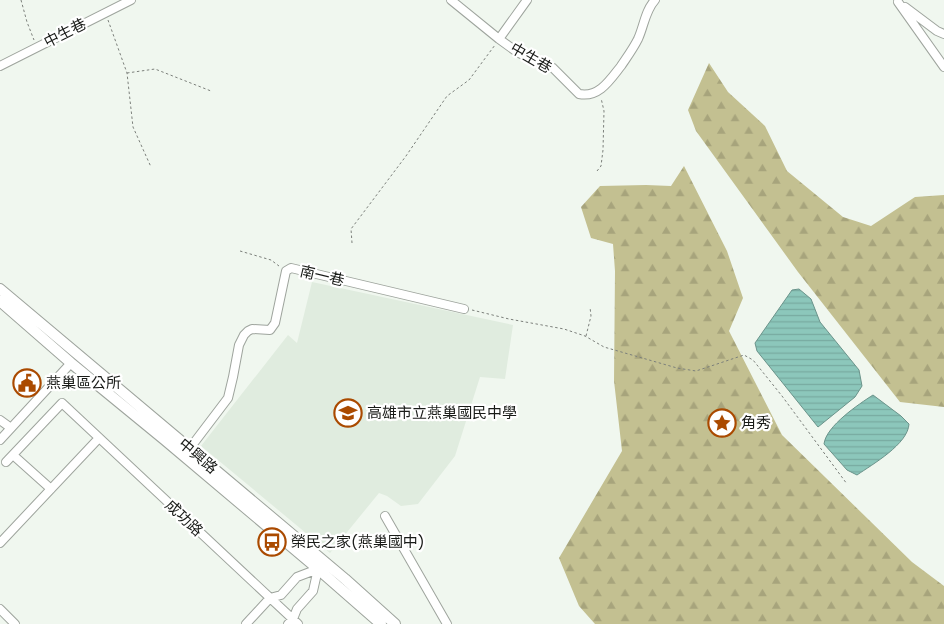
<svg xmlns="http://www.w3.org/2000/svg" width="944" height="624" font-family="Poppins,'Noto Sans TC',sans-serif">
	<style>
		.built { fill: #e0ecdf }
		.forest { fill: url(#forest-firs) }
		.water { fill: url(#water-rules); stroke: #6a938a }
		.lines { fill: none; stroke-linecap: round; stroke-linejoin: round }
		.minor-casing { stroke: #9ea49d; stroke-width: 10 }
		.major-casing { stroke: #9ea49d; stroke-width: 12 }
		.path { stroke: #7c807b; stroke-width: 1; stroke-dasharray: 2.5 2.5; stroke-linecap: butt }
		.minor { stroke: #fff; stroke-width: 8 }
		.major { stroke: #fff; stroke-width: 10 }
		.labels { text-anchor: middle; stroke-width: 4.5; stroke-linejoin: round; paint-order: stroke }
		.street-label { font-size: 15px; fill: #191b18; stroke: #fff }
		.poi-label { font-size: 15px; fill: #191b18; stroke: #fff; text-anchor: start }
	</style>
	<defs>
		<pattern id="forest-firs" width="22" height="20" patternUnits="userSpaceOnUse" patternTransform="scale(1.25)"><rect width="22" height="20" fill="#c3c091"/><path d="M5 1l3.5 6h-7zM16 11l3.5 6h-7z" fill="#a7a47c"/></pattern>
		<pattern id="water-rules" width="6" height="5" patternUnits="userSpaceOnUse" patternTransform="scale(1.25)"><rect width="6" height="5" fill="#8cc7bb"/><path d="M0 2.5h6" fill="none" stroke="#78aaa0"/></pattern>
	</defs>
	<rect width="100%" height="100%" fill="#f0f7ef"/>
	<path class="built" d="M312,282L513,325L505,379L480,377L455,456L418,504L401,506L387,496L379,493L330,553L201,446L288,335L297,343Z"/>
	<path class="forest" d="M709,63L728,92L765,126L787,171L843,217L871,226L915,197L944,195V407L900,402L798,272L696,131L688,110Z
		M684,166L727,251L743,298L729,331L782,435L912,562L944,586V624H595L579,606L559,558L622,451L614,381L615,271L613,244L591,238L581,207L600,186L646,185L671,186Z"/>
	<path class="water" d="M799,289L811,299L820,322L859,370L862,386L855,397L818,427L757,351L755,343L792,290Z
		M873,395L901,416L909,424C908,444 873,464 857,475L847,470L824,444C826,426 859,404 873,395Z"/>
	<g class="lines">
		<g class="minor-casing">
			<path id="minor" d="M451,0L499,39L517,52L531,59L553,68L579,94C599,98 610,80 621,66C627,57 633,49 638,39C644,26 645,11 655,0
				M898,2L944,67
				M905,7L937,31L944,34
				M499,39L527,0
				M0,66L131,0
				M0,420L11,428
				M0,440L71,363
				M187,452L228,398L233,377L239,345L244,335L248,331L252,329L270,330L275,323L286,271L291,268L464,309
				M13,455L51,489
				M6,462L62,403L298,624
				M385,516L447,624
				M0,543L99,438
				M0,609L15,624
				M246,624L270,598L281,595L297,577L318,569L320,567
				M288,624L293,619L297,609L313,591L318,569"/>
		</g>
		<g class="major-casing">
			<path id="major" d="M0,289L345,579L395,624
				M0,301L71,363L165,440L318,569L381,624"/>
		</g>
		<path class="path" d="M21,0L27,22L34,40
			M108,20L127,73L133,127L151,167
			M127,73L155,69L211,91
			M597,171L601,166L603,150L604,111L601,98
			M352,243L351,229L406,156L447,96L469,80L495,45
			M240,251L271,260L279,266
			M472,310L509,319L564,329L585,336L604,347L677,368L696,371L744,355L753,360L782,396L847,484
			M586,336L591,316L590,307"/>
		<use href="#minor" class="minor"/>
		<use href="#major" class="major"/>
	</g>
	<defs>
		<g id="civic-ring" transform="scale(1.4375)"><circle r="9.5" fill="#fff" stroke="#aa4a00" stroke-width="1.5"/><path d="M-.6-6.5H3V-4.5H.6V-3L4-1V1h2V6H-6V1h2V-1L-.6-3ZM-1.2 2.5V6h2.4V2.5Z" fill="#aa4a00"/></g>
		<g id="school-ring" transform="scale(1.4375)"><circle r="9.5" fill="#fff" stroke="#aa4a00" stroke-width="1.5"/><path d="M0-5L7-2L0 1L-7-2ZM-4 1L0 2.5L4 1V4Q0 6-4 4Z" fill="#aa4a00"/></g>
		<g id="sight-ring" transform="scale(1.4375)"><circle r="9.5" fill="#fff" stroke="#aa4a00" stroke-width="1.5"/><path d="M0-6L1.8-2.2L6-1.7L2.9 1.2L3.7 5.4L0 3.3L-3.7 5.4L-2.9 1.2L-6-1.7L-1.8-2.2Z" fill="#aa4a00"/></g>
		<g id="bus-ring" transform="scale(1.4375)"><circle r="9.5" fill="#fff" stroke="#aa4a00" stroke-width="1.5"/><path d="M-5-6H5V4H4V6H2V4H-2V6H-4V4H-5ZM-3.5-4V0h7V-4ZM-3.5 1.2v1.5H-2V1.2ZM2 1.2v1.5H3.5V1.2Z" fill="#aa4a00"/></g>
	</defs>
	<g fill-rule="evenodd">
		<use href="#civic-ring" x="27" y="383"/>
		<use href="#school-ring" x="348" y="413"/>
		<use href="#sight-ring" x="722" y="423"/>
		<use href="#bus-ring" x="272" y="542"/>
	</g>
	<g class="labels">
		<g class="street-label">
			<text transform="translate(65 33) rotate(-27)" y="5">中生巷</text>
			<text transform="translate(531 58) rotate(30)" y="5">中生巷</text>
			<text transform="translate(322 276) rotate(13)" y="5">南一巷</text>
			<text transform="translate(198 456) rotate(40)" y="5">中興路</text>
			<text transform="translate(184 518) rotate(43)" y="5">成功路</text>
		</g>
		<g class="poi-label">
			<text x="46" y="388">燕巢區公所</text>
			<text x="367" y="418">高雄市立燕巢國民中學</text>
			<text x="741" y="428">角秀</text>
			<text x="291" y="547">榮民之家(燕巢國中)</text>
		</g>
	</g>
</svg>
